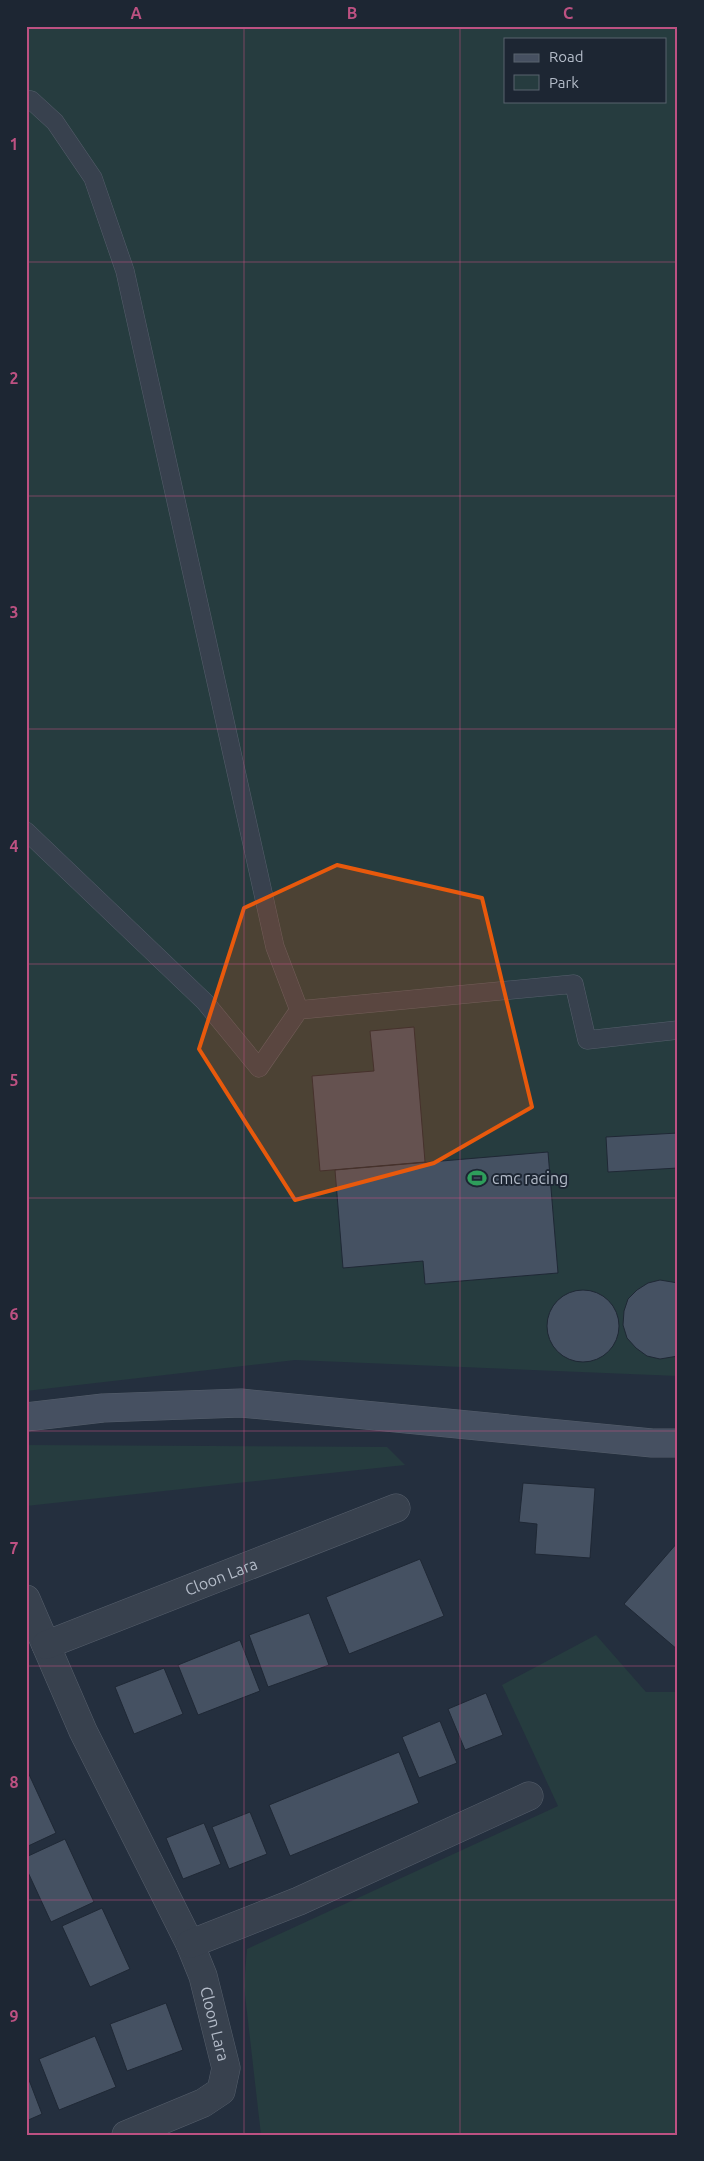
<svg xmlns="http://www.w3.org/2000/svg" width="704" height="2161" font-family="Ubuntu,sans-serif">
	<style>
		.green { fill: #263c3f; fill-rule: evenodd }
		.building { fill: #455162; stroke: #1f2835 }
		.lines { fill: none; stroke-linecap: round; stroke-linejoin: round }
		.service-casing { stroke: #565f6c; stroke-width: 19 }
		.minor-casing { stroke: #565f6c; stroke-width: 29 }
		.secondary-casing { stroke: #565f6c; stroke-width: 29 }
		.service { stroke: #38414e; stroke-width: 18 }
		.minor { stroke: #38414e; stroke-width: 28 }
		.secondary { stroke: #465061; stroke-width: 28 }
		.marked { fill: #e8590c; fill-opacity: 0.2; stroke: #e8590c; stroke-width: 4; stroke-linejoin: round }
		.grid { fill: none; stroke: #bd5182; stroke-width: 1; stroke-opacity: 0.55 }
		.labels { text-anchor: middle; stroke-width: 4; stroke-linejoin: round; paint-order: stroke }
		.poi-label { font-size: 16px; fill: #b4bcc9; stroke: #1d2633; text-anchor: start }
		.street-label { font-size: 16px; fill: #b4bcc9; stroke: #1d2633 }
		.neatline { fill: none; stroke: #bd5182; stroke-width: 2 }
		.grid-label { font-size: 16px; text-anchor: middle; font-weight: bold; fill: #bd5182 }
	</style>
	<rect width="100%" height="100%" fill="#242f3e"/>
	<path class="green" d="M26,26H678V1376L295,1360L26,1391ZM505,39H665V101H505Z
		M26,1445L387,1447L405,1465L26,1506Z
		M596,1635L646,1692H678V2135H261L244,1986L247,1949L558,1806L502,1685Z"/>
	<path class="building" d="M414,1027L425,1162L320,1171L312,1076L374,1071L370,1031Z
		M678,1133V1168L608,1172L606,1137Z
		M548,1152L558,1273L425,1284L423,1261L343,1268L335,1170Z
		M660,1280L678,1283V1356L660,1359L647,1356L636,1348L627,1338L623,1325L624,1311L628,1299L637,1290L648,1283Z
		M547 1326a36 36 0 1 1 72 0a36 36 0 1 1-72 0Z
		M523,1483L595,1488L590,1558L535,1554L537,1524L519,1522Z
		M678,1542V1650L624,1604Z
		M420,1559L444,1616L349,1654L326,1597Z
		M309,1613L329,1665L268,1687L249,1635Z
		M240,1640L260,1691L198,1715L178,1665Z
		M164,1668L183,1714L134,1734L115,1687Z
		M486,1693L503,1735L465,1750L448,1709Z
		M440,1721L457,1763L419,1778L402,1737Z
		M399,1752L419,1803L290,1856L269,1805Z
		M27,1770L56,1833L26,1847V1771Z
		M250,1812L267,1854L229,1869L212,1827Z
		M204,1823L221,1864L183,1879L166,1838Z
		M65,1839L94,1902L51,1922L26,1868V1857Z
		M102,1908L130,1969L90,1987L62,1926Z
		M166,2003L183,2050L127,2071L110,2024Z
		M95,2036L116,2087L59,2110L39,2059Z
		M26,2072L42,2114L26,2121Z"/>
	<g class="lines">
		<g class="service-casing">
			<path id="service" d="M26,99L31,100L55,122L93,178L125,271L275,947L299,1010L574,984L587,1040L678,1030
				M26,831L205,1002L259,1068L299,1010"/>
		</g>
		<g class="minor-casing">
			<g id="minor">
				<path id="s1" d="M26,1599L83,1731L190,1944L203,1976L226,2068L221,2091L203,2103L126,2135"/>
				<path id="s2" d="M46,1645L396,1508"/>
				<path d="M190,1944L299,1901L529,1796"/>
			</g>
		</g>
		<g class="secondary-casing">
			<path id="secondary" d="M26,1417L103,1408L241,1403L652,1443H678"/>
		</g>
		<use href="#service" class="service"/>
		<use href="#minor" class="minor"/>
		<use href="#secondary" class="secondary"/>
	</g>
	<path class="marked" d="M337,865L482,898L532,1107L434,1163L295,1200L199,1049L244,908Z"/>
	<path class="grid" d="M244,26V2135M460,26V2135M26,262H678M26,496H678M26,729H678M26,964H678M26,1198H678M26,1431H678M26,1666H678M26,1900H678"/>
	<defs>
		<g id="stadium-bare" transform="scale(1.5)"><path d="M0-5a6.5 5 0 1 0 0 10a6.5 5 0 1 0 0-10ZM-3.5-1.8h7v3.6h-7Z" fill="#2e9e5b" stroke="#1d2633" stroke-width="2.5" paint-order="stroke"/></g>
	</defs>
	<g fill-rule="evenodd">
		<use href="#stadium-bare" x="477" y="1178"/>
	</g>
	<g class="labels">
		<g class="poi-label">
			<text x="492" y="1184">cmc racing</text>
		</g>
		<g class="street-label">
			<text dy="6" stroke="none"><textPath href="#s2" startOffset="188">Cloon Lara</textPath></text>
			<text dy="6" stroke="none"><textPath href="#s1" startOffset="466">Cloon Lara</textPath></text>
		</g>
	</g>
	<rect width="704" height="2161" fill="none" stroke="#1d2633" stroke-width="55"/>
	<rect x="504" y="38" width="162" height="65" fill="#1d2633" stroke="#59626f"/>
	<rect x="514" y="54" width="25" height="8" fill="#465061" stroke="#59626f"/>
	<text x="549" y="62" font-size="15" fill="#b4bcc9">Road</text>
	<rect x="514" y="75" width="25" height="15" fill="#263c3f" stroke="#59626f"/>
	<text x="549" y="88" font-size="15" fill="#b4bcc9">Park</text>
	<rect x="28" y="28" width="648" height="2106" class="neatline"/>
	<g class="grid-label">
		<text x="136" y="19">A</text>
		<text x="352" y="19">B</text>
		<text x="568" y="19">C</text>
		<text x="14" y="150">1</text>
		<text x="14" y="384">2</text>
		<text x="14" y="618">3</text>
		<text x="14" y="852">4</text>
		<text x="14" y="1086">5</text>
		<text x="14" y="1320">6</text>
		<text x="14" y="1554">7</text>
		<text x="14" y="1788">8</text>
		<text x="14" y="2022">9</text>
	</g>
</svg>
